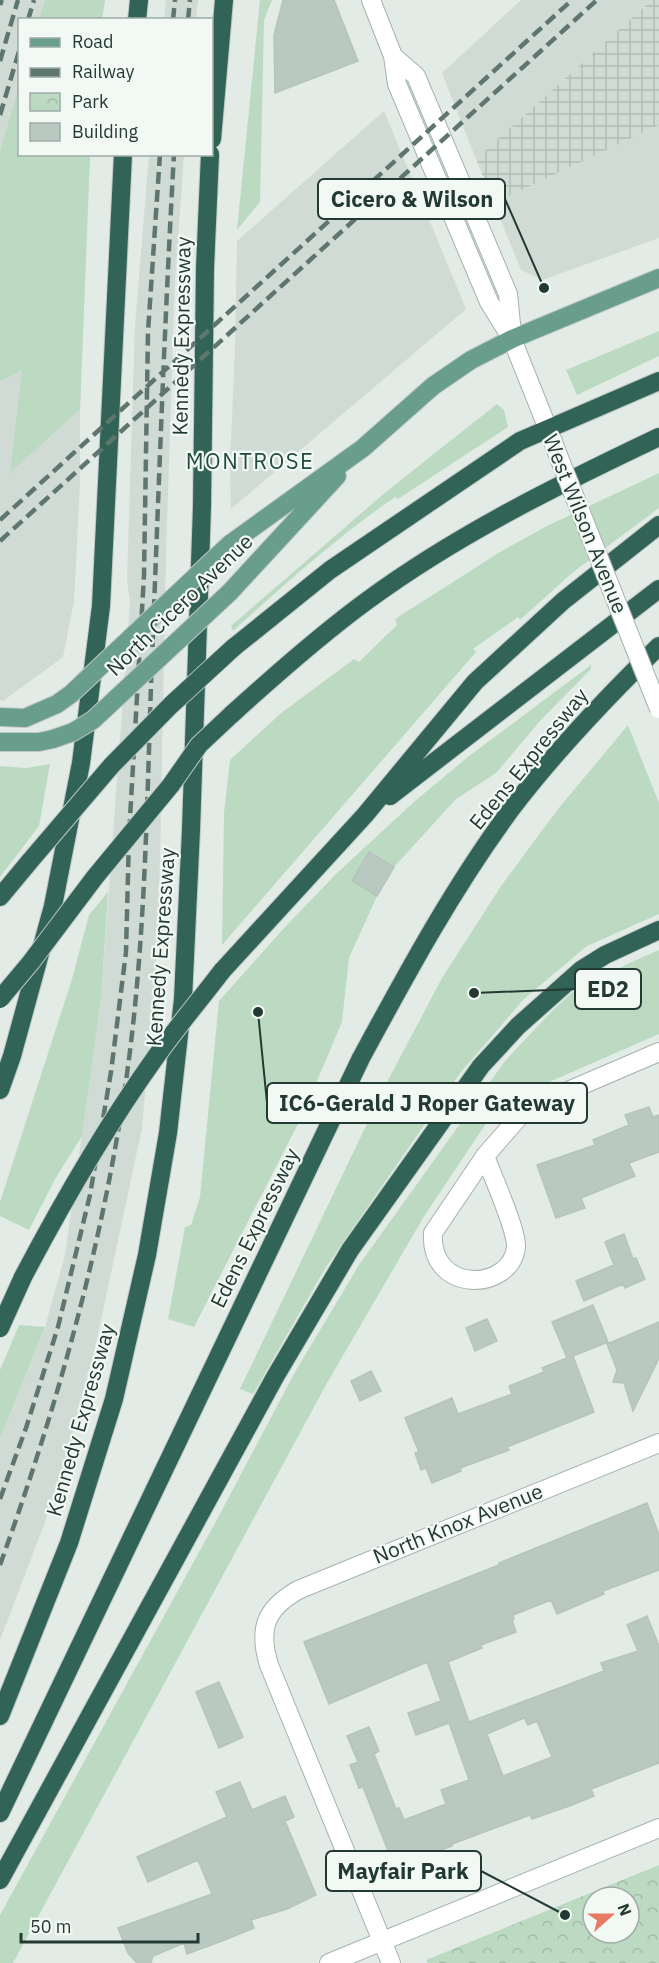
<svg xmlns="http://www.w3.org/2000/svg" width="659" height="1963" font-family="'IBM Plex Sans',sans-serif">
	<style>
		.built { fill: #d0dbd5 }
		.industrial { fill: url(#industrial-grid) }
		.green { fill: #bcdac2 }
		.park { fill: url(#park-crowns); fill-rule: evenodd }
		.building { fill: #bac8c2; stroke: #b5c4bc; stroke-width: 1.5; fill-rule: evenodd }
		.lines { fill: none; stroke-linecap: round; stroke-linejoin: round }
		.minor-casing { stroke: #a5b2ac; stroke-width: 20 }
		.major-casing { stroke: #c1c8c6; stroke-width: 20 }
		.highway-casing { stroke: #c1c8c6; stroke-width: 20 }
		.minor { stroke: #fff; stroke-width: 18 }
		.major { stroke: #699d8c; stroke-width: 18 }
		.highway { stroke: #316456; stroke-width: 18 }
		.rail { stroke: #5e766e; stroke-width: 4.5; stroke-dasharray: 12 6; stroke-linecap: butt }
		.minor-bridge-casing { stroke: #a5b2ac; stroke-width: 20; stroke-linecap: butt }
		.major-bridge-casing { stroke: #c1c8c6; stroke-width: 20; stroke-linecap: butt }
		.highway-bridge-casing { stroke: #c1c8c6; stroke-width: 20; stroke-linecap: butt }
		.minor-bridge { stroke: #fff; stroke-width: 18 }
		.major-bridge { stroke: #699d8c; stroke-width: 18 }
		.highway-bridge { stroke: #316456; stroke-width: 18 }
		.labels { text-anchor: middle; stroke-width: 4.5; stroke-linejoin: round; paint-order: stroke }
		.street-label { font-size: 21px; fill: #233a32; stroke: #f2f8f4 }
		.neighbourhood-label { font-size: 22px; letter-spacing: 1.5px; fill: #214b3d; stroke: #f2f8f4 }
		.leader { fill: none; stroke: #233a32; stroke-width: 2 }
		.callout-dot { fill: #233a32; stroke: #f2f8f4; stroke-width: 2 }
		.callout { fill: #f2f8f4; stroke: #233a32; stroke-width: 2 }
		.callout-label { font-size: 22px; text-anchor: middle; font-weight: bold; fill: #233a32 }
	</style>
	<defs>
		<pattern id="industrial-grid" width="8" height="8" patternUnits="userSpaceOnUse" patternTransform="scale(1.5)"><rect width="8" height="8" fill="#d0dbd5"/><path d="M0 4h8M4 0v8" fill="none" stroke="#b2bdb7"/></pattern>
		<pattern id="park-crowns" width="20" height="18" patternUnits="userSpaceOnUse" patternTransform="scale(1.5)"><rect width="20" height="18" fill="#bcdac2"/><path d="M2 6a3 3 0 1 1 6 0M12 15a3 3 0 1 1 6 0" fill="none" stroke="#a1bca7"/></pattern>
	</defs>
	<rect width="100%" height="100%" fill="#e2ebe6"/>
	<path class="built" d="M0,0H105L102,19L20,20V154L90,155L80,409V483L74,601L63,657L3,701L0,700Z
		M166,0H198L196,19H164Z
		M521,0H652L476,159L442,73Z
		M384,111L466,309L231,509L230,464L235,347L237,241Z
		M659,125V238L542,280L521,270L494,203Z
		M149,155H184L175,281L166,554L159,908L154,995L142,1128L95,1348L69,1447L45,1522L0,1640V1439L45,1327L65,1255L101,999L130,602L127,580L135,326Z"/>
	<path class="industrial" d="M652,0H659V125L494,203L476,159Z"/>
	<path class="green" d="M45,0H105L102,19H39Z
		M260,0H272L264,20L260,202L237,230Z
		M19,86L20,154L90,155L80,409L10,473L22,370L0,381V152Z
		M659,331V356L577,395L566,370Z
		M497,404L504,410L508,427L398,499L395,497C337,537 285,584 233,631L231,626L387,491Z
		M659,473V508L572,573L520,620L518,617L473,649L476,652L222,945L224,813L230,760L280,714L354,659L359,662L397,625L395,619L500,552L547,526Z
		M591,665V669L540,721L496,773L456,799L394,867L377,896L349,958L342,1022L302,1116L194,1327L168,1319L185,1227L191,1225L200,1197L219,1001L286,926L337,873L415,801L469,756Z
		M628,725L659,803V914L587,946L524,999L461,1072L326,1267L253,1394L240,1389L385,1086L442,978L501,886L558,809Z
		M50,764L39,826L0,877V766L26,768Z
		M108,892L101,999L82,1136L55,1179L29,1230L0,1216V1202L72,979L89,915Z
		M659,950V1034L499,1104L423,1218L327,1383L13,1963H0V1915L221,1512L295,1372L359,1265L505,1061L551,1012L575,990L580,991L627,964Z
		M19,1325L45,1327L0,1439V1370Z"/>
	<path class="park" d="M659,1865V1963H428L426,1960ZM593,1897H629V1933H593Z"/>
	<path class="building" d="M283,0H334L358,61L275,93L274,35Z
		M369,852L394,867L377,896L352,881Z
		M649,1107L653,1117L659,1115V1152L629,1163L635,1176L581,1198L585,1208L556,1218L537,1165L595,1145L593,1140L629,1125L625,1115Z
		M624,1234L633,1259L636,1258L645,1279L625,1288L623,1284L584,1301L576,1281L614,1265L605,1242Z
		M593,1305L608,1342L573,1356L594,1412L507,1447L509,1450L460,1468L461,1471L432,1483L426,1468L421,1470L415,1453L419,1452L405,1418L452,1398L458,1414L512,1394L509,1386L544,1372L542,1368L567,1358L552,1322Z
		M487,1319L497,1341L475,1351L466,1328Z
		M659,1322V1358L633,1411L624,1383L613,1382L617,1370L607,1344Z
		M371,1371L381,1391L360,1401L351,1381Z
		M647,1503L659,1535V1570L603,1591L604,1594L557,1614L551,1600L513,1615L514,1619L512,1620L516,1632L481,1645L482,1648L448,1662L469,1722L604,1671L601,1663L638,1651L627,1625L647,1616L659,1646V1763L591,1789L594,1796L572,1805L532,1819L530,1815L452,1844V1846L419,1858L420,1861L396,1871L363,1787L359,1788L350,1765L358,1762L347,1736L369,1727L379,1751L374,1754L396,1809L399,1808L404,1820L446,1804L441,1790L469,1780L449,1723L416,1735L408,1713L441,1701L427,1662L329,1704L304,1642L499,1565V1563ZM524,1718L528,1725L537,1721L552,1757L503,1776L487,1734Z
		M219,1682L243,1737L219,1748L196,1692Z
		M240,1782L252,1810L285,1796L294,1817L285,1821L316,1895L287,1909L251,1920L254,1928L222,1941L187,1954L184,1943L153,1956L151,1963H137L128,1953L118,1928L212,1894L198,1860L148,1882L137,1857L227,1817L216,1792Z"/>
	<g class="lines">
		<g class="minor-casing">
			<path id="minor" d="M371,0L393,56L397,84L489,302L512,339L554,444
				M393,56L416,76L508,294L512,334
				M485,1156C492,1175 517,1230 516,1247C511,1292 429,1294 433,1233L485,1156L526,1109L659,1052
				M329,1963L659,1828
				M391,1963L269,1665C258,1629 265,1609 298,1590L659,1443"/>
		</g>
		<g class="major-casing">
			<path id="major" d="M230,544L363,448L433,386L471,360L512,339L659,278
				M230,592L337,476
				M0,717L25,718L57,704
				M0,742H39L53,739"/>
		</g>
		<g class="highway-casing">
			<path id="highway" d="M137,20L139,0
				M212,139L224,0
				M233,648L330,570L520,441L659,381
				M231,715C275,675 320,635 368,600C458,534 558,485 659,437
				M390,796L659,589
				M0,897L30,861
				M222,971L365,815L475,682L563,601L659,525
				M0,1090L12,1056L53,906L81,763L101,606L123,154
				M0,1328L23,1277
				M0,1716L69,1543L114,1399L147,1255L168,1133L183,999L191,830L202,506L205,268L210,154
				M0,1813L361,1058C407,973 454,886 512,808C556,750 607,697 659,646
				M0,1880L275,1377L350,1250L481,1066L518,1026L581,970L605,955L659,930"/>
		</g>
		<use href="#minor" class="minor"/>
		<use href="#major" class="major"/>
		<use href="#highway" class="highway"/>
		<path class="rail" d="M0,5L2,0
			M28,20L34,0
			M173,20L175,0
			M188,20L190,0
			M0,61L18,0
			M0,115L20,48
			M0,520L572,0
			M0,541L597,0
			M0,1499L26,1428L58,1327L90,1195L111,1072L126,952L129,836L144,575L148,332L160,154
			M0,1565C60,1399 108,1226 130,1051C145,930 147,807 151,685C158,508 164,331 174,154"/>
		<g class="minor-bridge-casing">
			<path id="minor-bridge" d="M554,445L659,709"/>
		</g>
		<g class="major-bridge-casing">
			<path id="major-bridge" d="M57,704L71,694L230,544
				M53,739L73,732L93,720L230,592"/>
		</g>
		<g class="highway-bridge-casing">
			<path id="highway-bridge" d="M30,861L112,765L171,705L233,648
				M0,999L31,962L95,877L171,785L199,745L231,715
				M23,1277C63,1201 105,1128 155,1058C176,1028 200,1000 222,971"/>
		</g>
		<use href="#minor-bridge" class="minor-bridge"/>
		<use href="#major-bridge" class="major-bridge"/>
		<use href="#highway-bridge" class="highway-bridge"/>
	</g>
	<g class="labels">
		<g class="street-label">
			<text transform="translate(182 336) rotate(-89)" y="7">Kennedy Expressway</text>
			<text transform="translate(585 524) rotate(68)" y="7">West Wilson Avenue</text>
			<text transform="translate(180 605) rotate(-44)" y="7">North Cicero Avenue</text>
			<text transform="translate(529 759) rotate(-51)" y="7">Edens Expressway</text>
			<text transform="translate(161 947) rotate(-86)" y="7">Kennedy Expressway</text>
			<text transform="translate(255 1228) rotate(-64)" y="7">Edens Expressway</text>
			<text transform="translate(81 1420) rotate(-74)" y="7">Kennedy Expressway</text>
			<text transform="translate(458 1524) rotate(-22)" y="7">North Knox Avenue</text>
		</g>
		<g class="neighbourhood-label">
			<text x="250" y="469">MONTROSE</text>
		</g>
	</g>
	<path class="leader" d="M544 288L505 199M474 993L575 989M258 1012L267 1103M565 1915L481 1871"/>
	<g class="callout-dot">
		<circle cx="544" cy="288" r="6"/>
		<circle cx="474" cy="993" r="6"/>
		<circle cx="258" cy="1012" r="6"/>
		<circle cx="565" cy="1915" r="6"/>
	</g>
	<g class="callout">
		<rect x="318" y="179" width="187" height="40" rx="6"/>
		<rect x="575" y="969" width="66" height="40" rx="6"/>
		<rect x="267" y="1083" width="320" height="40" rx="6"/>
		<rect x="326" y="1851" width="155" height="40" rx="6"/>
	</g>
	<g class="callout-label">
		<text x="412" y="207">Cicero &amp; Wilson</text>
		<text x="608" y="997">ED2</text>
		<text x="427" y="1111">IC6-Gerald J Roper Gateway</text>
		<text x="403" y="1879">Mayfair Park</text>
	</g>
	<rect x="18" y="18" width="195" height="138" fill="#f2f8f4" stroke="#9faca6" stroke-width="1.5"/>
	<rect x="30" y="38" width="30" height="9" fill="#699d8c" stroke="#9faca6" stroke-width="1.5"/>
	<text x="72" y="48" font-size="18" fill="#233a32">Road</text>
	<rect x="30" y="68" width="30" height="9" fill="#5e766e" stroke="#9faca6" stroke-width="1.5"/>
	<text x="72" y="78" font-size="18" fill="#233a32">Railway</text>
	<rect x="30" y="93" width="30" height="18" fill="url(#park-crowns)" stroke="#9faca6" stroke-width="1.5"/>
	<text x="72" y="108" font-size="18" fill="#233a32">Park</text>
	<rect x="30" y="123" width="30" height="18" fill="#bac8c2" stroke="#9faca6" stroke-width="1.5"/>
	<text x="72" y="138" font-size="18" fill="#233a32">Building</text>
	<g transform="translate(611 1915) rotate(69)"><circle r="28" fill="#f2f8f4" stroke="#9faca6" stroke-width="1.5"/>
	<path d="M0-4.5L10 22L0 15L-10 22Z" fill="#e77a63"/>
	<text y="-9" font-size="16" font-weight="bold" text-anchor="middle" fill="#233a32">N</text>
	</g>
	<path d="M21 1933v9h177v-9" fill="none" stroke="#233a32" stroke-width="3"/>
	<text x="30" y="1933" font-size="18" fill="#233a32" stroke="#f2f8f4" stroke-width="4.5" paint-order="stroke">50 m</text>
</svg>
